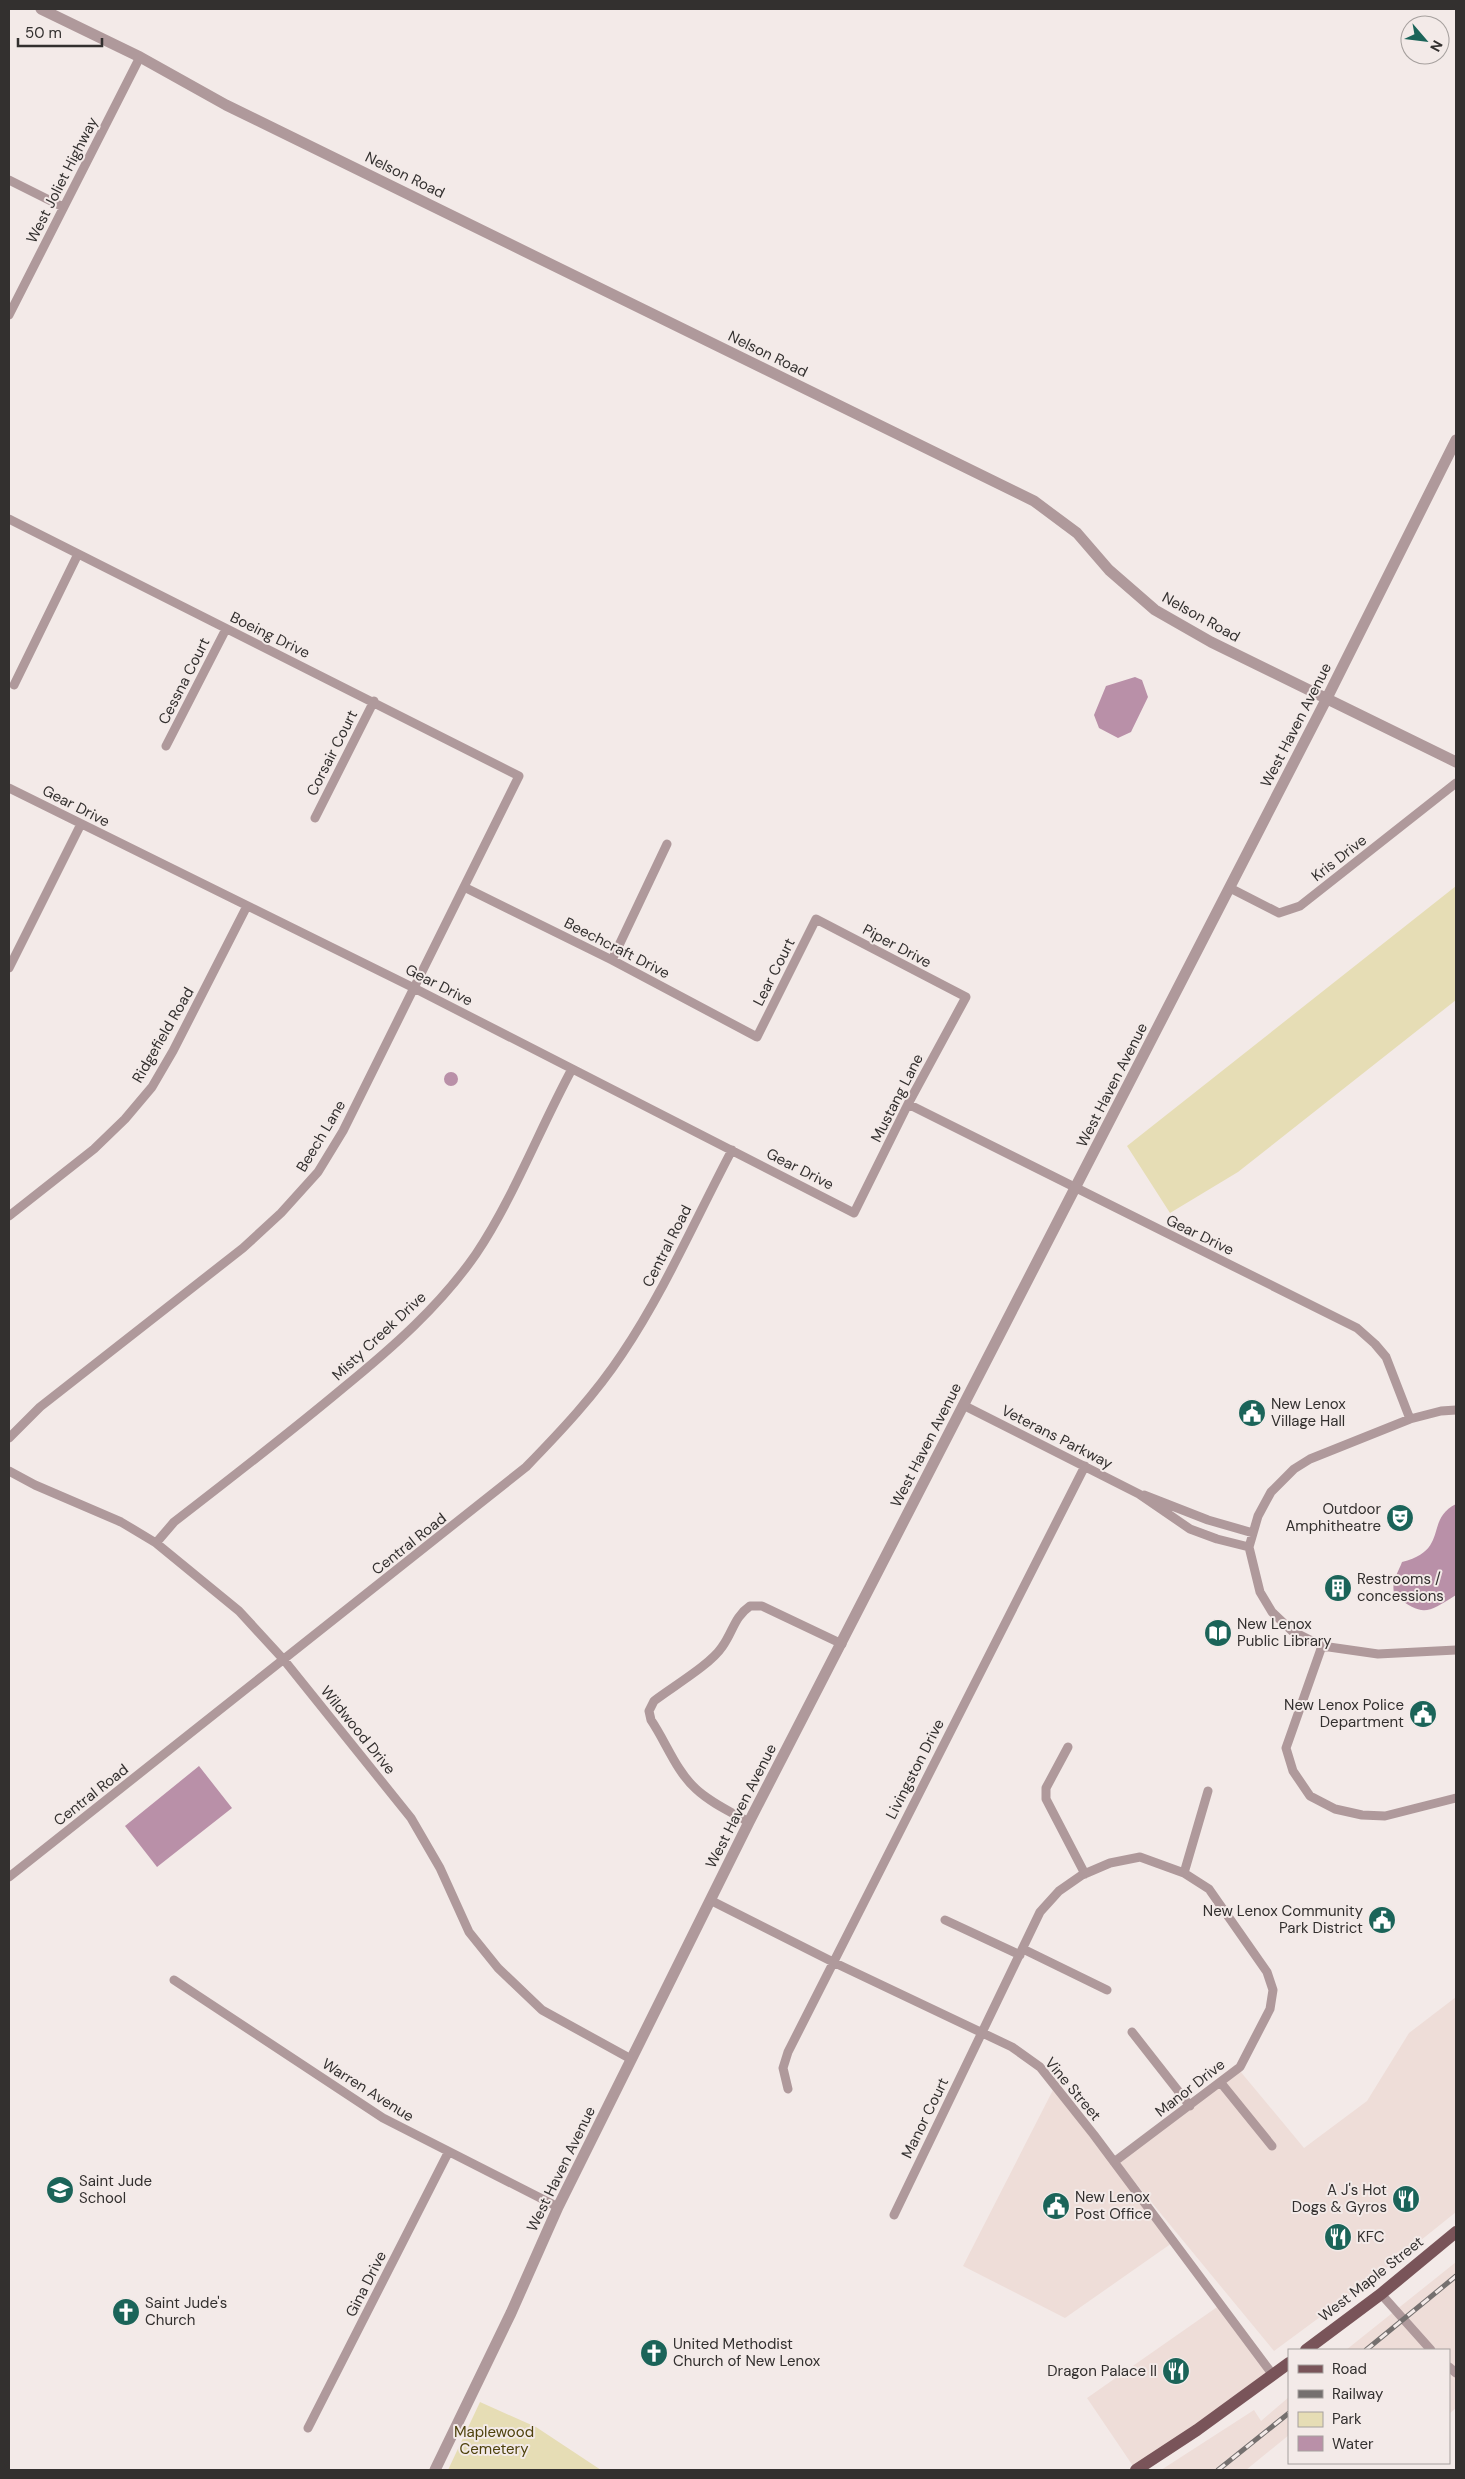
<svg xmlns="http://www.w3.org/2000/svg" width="1465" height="2479" font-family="'DM Sans',sans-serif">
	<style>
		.built { fill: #eeddd8 }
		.green { fill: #e6ddb5 }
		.water { fill: #b990a8 }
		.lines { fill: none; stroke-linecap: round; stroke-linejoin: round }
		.minor { stroke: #af999b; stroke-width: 9 }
		.tertiary { stroke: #af999b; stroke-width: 11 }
		.primary { stroke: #795459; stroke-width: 12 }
		.rail-casing { stroke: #75706f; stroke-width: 5 }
		.rail { stroke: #f3eae8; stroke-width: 3; stroke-dasharray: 9; stroke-linecap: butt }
		.labels { text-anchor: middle; stroke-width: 4; stroke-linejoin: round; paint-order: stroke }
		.street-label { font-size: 15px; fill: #33302f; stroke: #f3eae8 }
		.poi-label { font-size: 15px; fill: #33302f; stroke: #f3eae8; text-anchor: start }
		.park-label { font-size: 15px; fill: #4e420c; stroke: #f3eae8 }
	</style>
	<rect width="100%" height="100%" fill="#f3eae8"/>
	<path class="built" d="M1456,1997V2212L1385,2269L1274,2351L1115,2158L1235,2065L1304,2148L1367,2101L1409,2033Z
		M1054,2088L1172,2243L1065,2318L963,2266Z
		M1456,2262V2369L1449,2362V2350H1437L1420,2334L1426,2350H1346Z
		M1220,2305L1269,2374L1135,2469L1087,2398Z
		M1449,2371L1456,2377V2408L1449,2414Z
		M1289,2397V2435L1246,2470H1161L1254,2410L1261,2421Z"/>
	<path class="green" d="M1456,886V1000L1238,1172L1170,1213L1127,1146Z
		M480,2402L536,2427L601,2470H448Z"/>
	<path class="water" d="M1135,677L1142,680L1148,697L1131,732L1118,738L1099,728L1094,715L1106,686Z
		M444 1079a7 7 0 1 1 14 0a7 7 0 1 1-14 0Z
		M1456,1504V1595C1427,1613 1424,1617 1395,1596C1390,1583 1398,1573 1402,1562C1450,1550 1424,1520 1456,1504Z
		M199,1766L232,1808L157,1867L125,1826Z"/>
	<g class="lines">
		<path class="minor" d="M9,180L63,207
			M9,315L140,57
			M9,519L519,776L343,1131L318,1172L281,1213L243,1248L40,1407L9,1438
			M14,685L78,554
			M166,746L226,629
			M9,788L414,988L854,1213L908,1104L966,997L816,919L757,1037L612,960L464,887
			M315,818L374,701
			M1230,888L1279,913L1300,906L1456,783
			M612,960L667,844
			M9,968L81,824
			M908,1104L1357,1328L1375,1344L1386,1357L1410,1419
			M9,1216L94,1149L125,1119L152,1087L173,1051L247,906
			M963,1405L1139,1494L1190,1529L1217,1539L1249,1547
			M1456,1410L1441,1411L1410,1419L1310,1459L1294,1469L1271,1492L1258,1516L1249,1547L1260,1592L1272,1612L1292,1631L1322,1646L1378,1654L1456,1650
			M9,1471L35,1485L121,1522L156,1543L239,1611L284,1660L411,1818L440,1868L469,1932L498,1968L542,2010L631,2059
			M1144,1495L1208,1520L1253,1533
			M156,1543L174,1522C231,1478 288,1434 343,1388C392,1348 440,1306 476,1254C514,1197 539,1130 572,1069
			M1322,1646L1286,1748L1293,1771L1310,1796L1335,1809L1362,1815L1385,1816L1456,1798
			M1068,1747L1046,1788V1799L1085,1874
			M749,1822C731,1812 711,1803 696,1789C676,1771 666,1742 651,1720L649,1711L654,1701C672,1687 710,1665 722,1647C733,1632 734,1617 750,1606H762L842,1644
			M1184,1873L1208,1791
			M9,1877L526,1467C561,1431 595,1395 622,1354C665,1290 696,1218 732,1150
			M710,1900L833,1962L1012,2047L1040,2067L1094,2135L1273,2375
			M945,1920L1020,1955
			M1023,1949L1107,1990
			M174,1980L383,2118L558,2207
			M1132,2032L1190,2106
			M1221,2083L1272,2146
			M788,2089L783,2068L788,2052L1085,1466
			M894,2215L1040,1912L1059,1891L1082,1875L1110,1863L1140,1857L1184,1873L1209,1889L1267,1972L1273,1990L1270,2009L1240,2067L1114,2162
			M1381,2294L1431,2350
			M1449,2367L1456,2373
			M308,2428L448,2153"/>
		<path class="tertiary" d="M41,9L140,57L226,105L1034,501L1077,533L1109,570L1155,610L1211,642L1456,762
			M435,2470L511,2313L558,2207L749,1822L1327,698L1456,440"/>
		<path class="primary" d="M1306,2350L1381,2294L1456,2232
			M1136,2470L1197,2430L1289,2363"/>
		<g class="rail-casing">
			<path id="rail" d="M1366,2350L1456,2276
				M1218,2470L1289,2413"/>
		</g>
		<use href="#rail" class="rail"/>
	</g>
	<defs>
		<g id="civic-disc" transform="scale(1.4375)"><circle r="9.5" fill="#1b6459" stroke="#f3eae8"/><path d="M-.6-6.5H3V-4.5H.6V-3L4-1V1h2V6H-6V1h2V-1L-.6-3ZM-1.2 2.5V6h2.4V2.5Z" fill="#fff"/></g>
		<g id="theatre-disc" transform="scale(1.4375)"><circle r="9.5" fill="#1b6459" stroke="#f3eae8"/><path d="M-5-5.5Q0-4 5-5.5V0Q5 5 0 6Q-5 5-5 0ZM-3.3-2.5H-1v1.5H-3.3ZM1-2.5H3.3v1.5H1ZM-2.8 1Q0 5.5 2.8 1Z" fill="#fff"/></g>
		<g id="building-disc" transform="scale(1.4375)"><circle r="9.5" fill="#1b6459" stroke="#f3eae8"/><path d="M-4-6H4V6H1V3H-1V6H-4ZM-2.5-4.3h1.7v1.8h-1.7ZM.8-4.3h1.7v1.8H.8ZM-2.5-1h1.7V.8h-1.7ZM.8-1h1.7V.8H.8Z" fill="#fff"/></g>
		<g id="library-disc" transform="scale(1.4375)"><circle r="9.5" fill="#1b6459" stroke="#f3eae8"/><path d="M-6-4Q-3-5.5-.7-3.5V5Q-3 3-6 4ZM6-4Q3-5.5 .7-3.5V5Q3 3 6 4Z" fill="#fff"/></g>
		<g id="school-disc" transform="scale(1.4375)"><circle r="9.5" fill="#1b6459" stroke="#f3eae8"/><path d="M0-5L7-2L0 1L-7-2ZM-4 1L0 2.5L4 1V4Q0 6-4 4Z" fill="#fff"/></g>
		<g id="restaurant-disc" transform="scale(1.4375)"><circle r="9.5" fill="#1b6459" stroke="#f3eae8"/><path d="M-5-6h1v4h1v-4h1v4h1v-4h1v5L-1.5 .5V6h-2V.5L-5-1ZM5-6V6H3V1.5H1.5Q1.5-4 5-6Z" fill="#fff"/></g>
		<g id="church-disc" transform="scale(1.4375)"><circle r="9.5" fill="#1b6459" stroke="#f3eae8"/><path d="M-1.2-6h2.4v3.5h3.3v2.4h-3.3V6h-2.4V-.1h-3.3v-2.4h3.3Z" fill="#fff"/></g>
	</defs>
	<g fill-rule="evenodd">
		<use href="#civic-disc" x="1252" y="1413"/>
		<use href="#theatre-disc" x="1400" y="1518"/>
		<use href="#building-disc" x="1338" y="1588"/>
		<use href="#library-disc" x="1218" y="1633"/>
		<use href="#civic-disc" x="1423" y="1714"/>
		<use href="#civic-disc" x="1382" y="1920"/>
		<use href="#school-disc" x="60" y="2190"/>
		<use href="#restaurant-disc" x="1406" y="2199"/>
		<use href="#civic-disc" x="1056" y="2206"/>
		<use href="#restaurant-disc" x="1338" y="2237"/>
		<use href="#church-disc" x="126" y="2312"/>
		<use href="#church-disc" x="654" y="2353"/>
		<use href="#restaurant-disc" x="1176" y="2371"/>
	</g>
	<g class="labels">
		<g class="street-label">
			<text transform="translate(405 175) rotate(26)" y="5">Nelson Road</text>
			<text transform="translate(62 180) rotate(-63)" y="5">West Joliet Highway</text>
			<text transform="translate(768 354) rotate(26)" y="5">Nelson Road</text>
			<text transform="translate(1201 617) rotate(29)" y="5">Nelson Road</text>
			<text transform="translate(270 635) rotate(26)" y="5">Boeing Drive</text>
			<text transform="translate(184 681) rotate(-63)" y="5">Cessna Court</text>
			<text transform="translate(1296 725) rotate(-63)" y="5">West Haven Avenue</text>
			<text transform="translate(332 753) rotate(-63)" y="5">Corsair Court</text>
			<text transform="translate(76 806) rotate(27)" y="5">Gear Drive</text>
			<text transform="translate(1339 858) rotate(-38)" y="5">Kris Drive</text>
			<text transform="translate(897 946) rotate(28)" y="5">Piper Drive</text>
			<text transform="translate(617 948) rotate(27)" y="5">Beechcraft Drive</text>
			<text transform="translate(774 972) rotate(-63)" y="5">Lear Court</text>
			<text transform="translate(439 985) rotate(27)" y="5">Gear Drive</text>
			<text transform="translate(163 1035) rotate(-60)" y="5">Ridgefield Road</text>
			<text transform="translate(1112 1085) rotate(-63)" y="5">West Haven Avenue</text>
			<text transform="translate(897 1098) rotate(-63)" y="5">Mustang Lane</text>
			<text transform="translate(321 1136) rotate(-59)" y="5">Beech Lane</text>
			<text transform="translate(800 1169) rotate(27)" y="5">Gear Drive</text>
			<text transform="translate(1200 1235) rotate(26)" y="5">Gear Drive</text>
			<text transform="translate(667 1246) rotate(-63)" y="5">Central Road</text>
			<text transform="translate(379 1336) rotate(-43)" y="5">Misty Creek Drive</text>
			<text transform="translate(1057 1437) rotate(27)" y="5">Veterans Parkway</text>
			<text transform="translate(926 1445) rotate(-63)" y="5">West Haven Avenue</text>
			<text transform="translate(409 1544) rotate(-38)" y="5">Central Road</text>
			<text transform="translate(358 1730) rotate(51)" y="5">Wildwood Drive</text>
			<text transform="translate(915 1769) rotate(-63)" y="5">Livingston Drive</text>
			<text transform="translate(91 1795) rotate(-38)" y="5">Central Road</text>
			<text transform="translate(741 1806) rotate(-63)" y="5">West Haven Avenue</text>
			<text transform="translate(1190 2088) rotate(-38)" y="5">Manor Drive</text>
			<text transform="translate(1073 2089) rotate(50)" y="5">Vine Street</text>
			<text transform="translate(368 2090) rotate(32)" y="5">Warren Avenue</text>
			<text transform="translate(925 2118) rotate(-64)" y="5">Manor Court</text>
			<text transform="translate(561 2169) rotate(-64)" y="5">West Haven Avenue</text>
			<text transform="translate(1371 2279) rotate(-38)" y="5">West Maple Street</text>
			<text transform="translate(366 2284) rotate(-63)" y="5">Gina Drive</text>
		</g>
		<g class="poi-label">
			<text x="1271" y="1409">New Lenox<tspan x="1271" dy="17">Village Hall</tspan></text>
			<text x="1381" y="1514" text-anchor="end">Outdoor<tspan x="1381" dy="17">Amphitheatre</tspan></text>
			<text x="1357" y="1584">Restrooms /<tspan x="1357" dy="17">concessions</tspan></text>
			<text x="1237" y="1629">New Lenox<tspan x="1237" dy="17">Public Library</tspan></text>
			<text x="1404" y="1710" text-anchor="end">New Lenox Police<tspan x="1404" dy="17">Department</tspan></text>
			<text x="1363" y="1916" text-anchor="end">New Lenox Community<tspan x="1363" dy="17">Park District</tspan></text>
			<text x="79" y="2186">Saint Jude<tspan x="79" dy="17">School</tspan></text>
			<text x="1387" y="2195" text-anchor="end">A J's Hot<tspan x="1387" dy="17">Dogs &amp; Gyros</tspan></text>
			<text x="1075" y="2202">New Lenox<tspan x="1075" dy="17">Post Office</tspan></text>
			<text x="1357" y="2242">KFC</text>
			<text x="145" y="2308">Saint Jude's<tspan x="145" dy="17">Church</tspan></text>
			<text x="673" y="2349">United Methodist<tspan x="673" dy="17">Church of New Lenox</tspan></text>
			<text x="1157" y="2376" text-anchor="end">Dragon Palace II</text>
		</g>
		<g class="park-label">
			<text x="494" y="2437">Maplewood<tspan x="494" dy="17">Cemetery</tspan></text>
		</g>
	</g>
	<rect width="1465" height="2479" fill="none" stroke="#33302f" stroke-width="20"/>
	<rect x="1288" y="2349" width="162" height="115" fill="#f3eae8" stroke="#a6a09e"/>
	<rect x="1298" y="2365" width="25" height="8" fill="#795459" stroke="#a6a09e"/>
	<text x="1332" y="2374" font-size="15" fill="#33302f">Road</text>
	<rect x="1298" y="2390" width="25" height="8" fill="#75706f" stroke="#a6a09e"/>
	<text x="1332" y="2399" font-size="15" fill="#33302f">Railway</text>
	<rect x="1298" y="2412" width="25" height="15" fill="#e6ddb5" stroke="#a6a09e"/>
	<text x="1332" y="2424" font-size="15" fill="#33302f">Park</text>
	<rect x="1298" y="2436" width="25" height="15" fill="#b990a8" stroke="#a6a09e"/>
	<text x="1332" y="2449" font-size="15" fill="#33302f">Water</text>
	<g transform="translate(1425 40) rotate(118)"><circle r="24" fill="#f3eae8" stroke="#a6a09e"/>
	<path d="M0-4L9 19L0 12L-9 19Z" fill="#1b6459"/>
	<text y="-8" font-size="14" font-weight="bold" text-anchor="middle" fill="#33302f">N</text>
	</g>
	<path d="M18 38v8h84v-8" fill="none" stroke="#33302f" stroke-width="2.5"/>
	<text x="25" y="38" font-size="15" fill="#33302f" stroke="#f3eae8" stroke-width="4" paint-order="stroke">50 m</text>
</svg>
